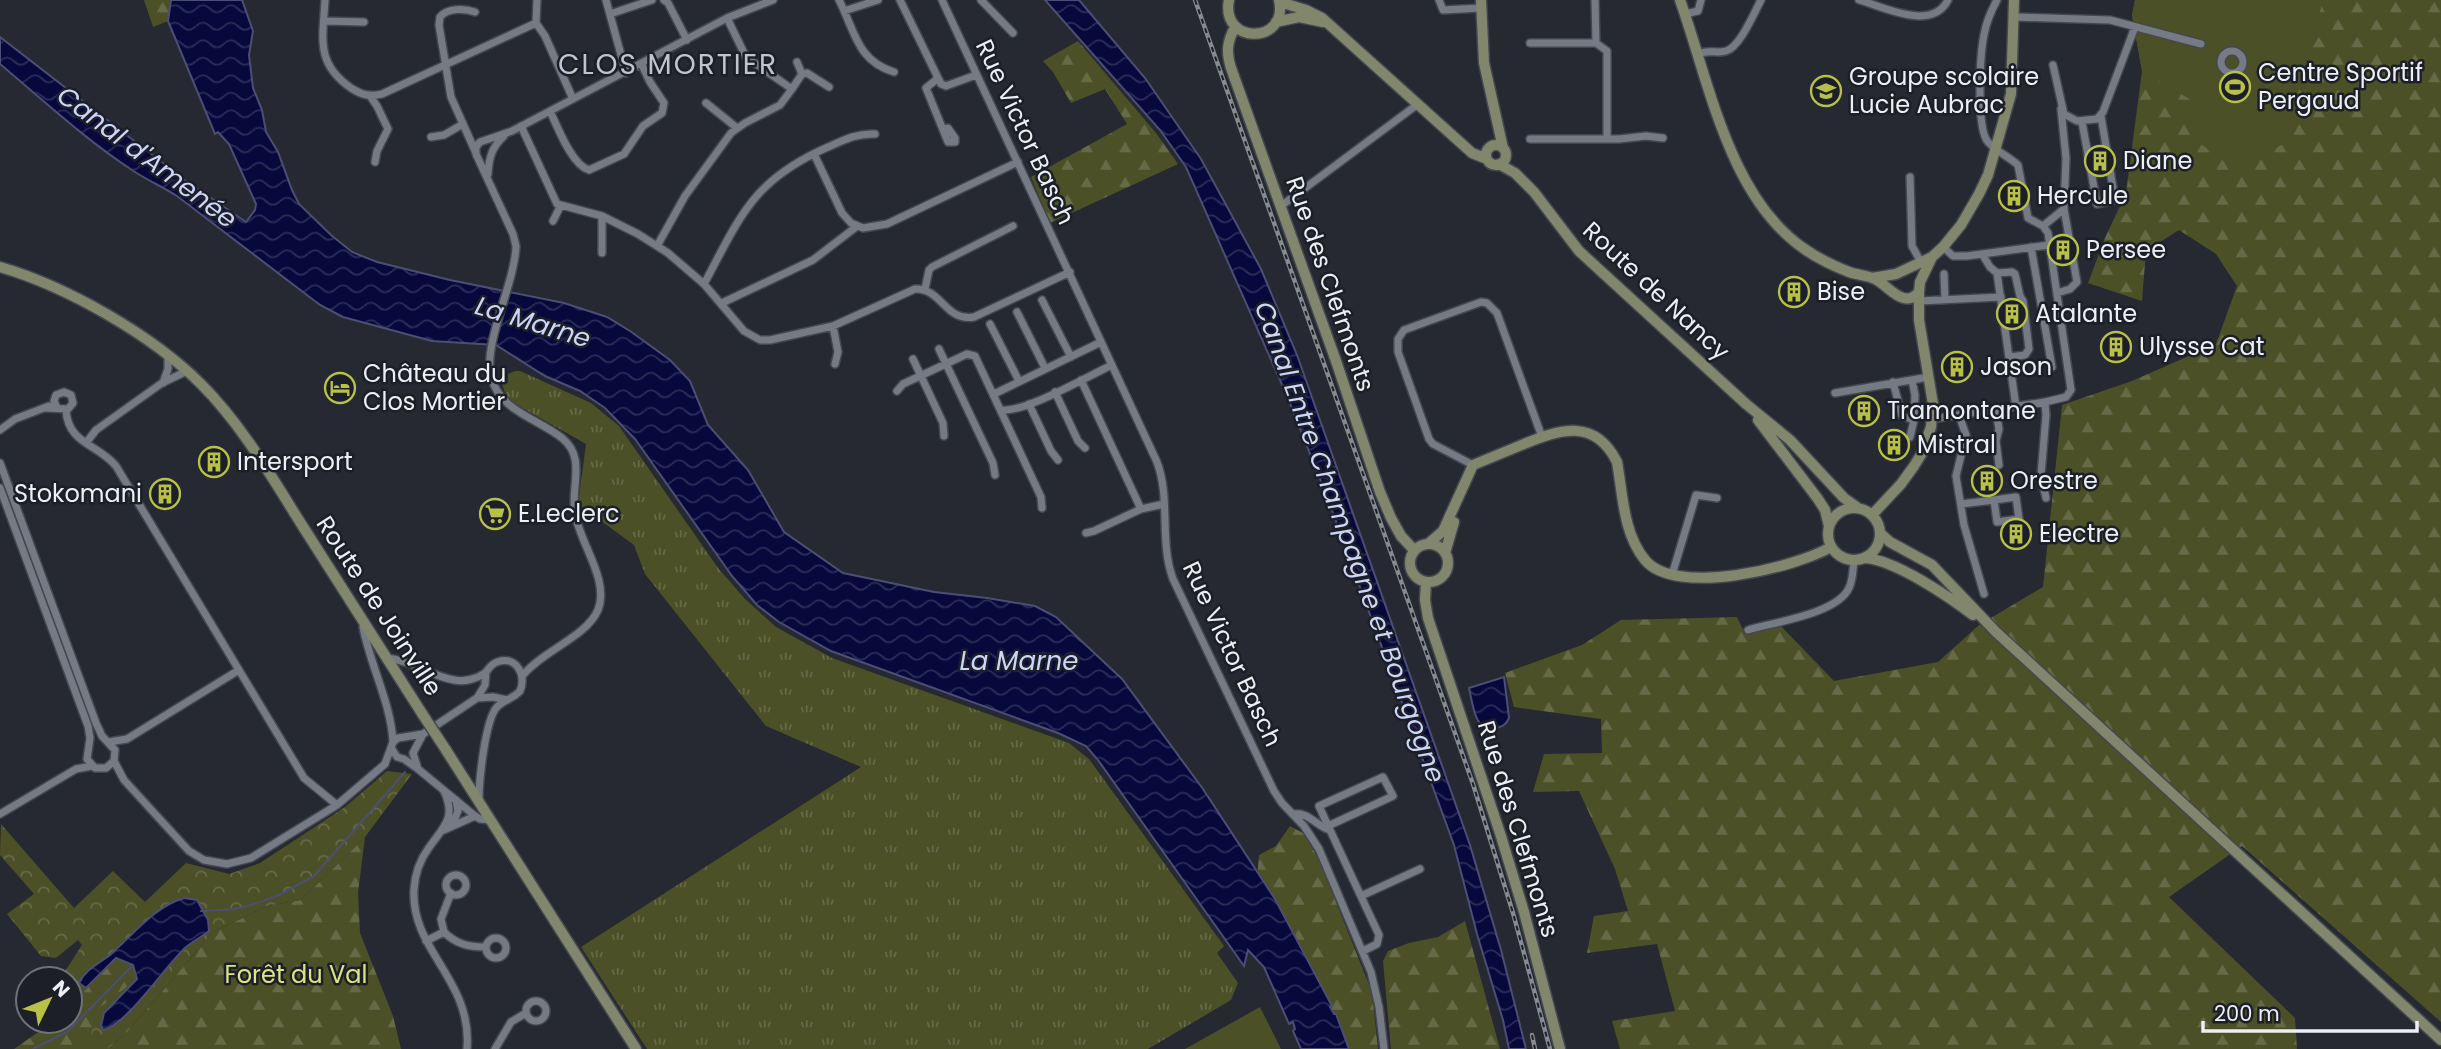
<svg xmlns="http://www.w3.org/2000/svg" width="2441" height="1049" font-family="Poppins,sans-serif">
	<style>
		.grass { fill: url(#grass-tufts) }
		.forest { fill: url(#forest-firs) }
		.park { fill: url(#park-crowns) }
		.pitch { fill: #4c5027 }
		.water { fill: url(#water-waves); stroke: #4c4e74; stroke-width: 2 }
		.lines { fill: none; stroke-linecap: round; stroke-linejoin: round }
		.stream { stroke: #4c4e74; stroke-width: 2 }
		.street-casing { stroke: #44474f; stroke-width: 10 }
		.secondary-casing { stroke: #44474f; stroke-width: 13 }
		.street { stroke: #767a85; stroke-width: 7 }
		.secondary { stroke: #81866d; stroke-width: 10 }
		.rail-casing { stroke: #878a91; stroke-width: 4.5 }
		.rail { stroke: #1d1f28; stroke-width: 2; stroke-dasharray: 5; stroke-linecap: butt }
		.secondary-bridge-casing { stroke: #44474f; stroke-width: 13; stroke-linecap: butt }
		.secondary-bridge { stroke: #81866d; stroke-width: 10 }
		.labels { text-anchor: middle; stroke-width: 5; stroke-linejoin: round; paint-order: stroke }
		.poi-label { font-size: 24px; fill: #edeff5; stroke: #1d1f28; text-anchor: start }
		.street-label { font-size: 24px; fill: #edeff5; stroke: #1d1f28 }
		.park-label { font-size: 24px; fill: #dce581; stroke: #1d1f28 }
		.water-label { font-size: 26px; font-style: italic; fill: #cbd6f9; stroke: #1d1f28 }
		.quarter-label { font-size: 28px; letter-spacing: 2px; fill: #c0c4d0; stroke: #1d1f28 }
	</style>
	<defs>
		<pattern id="grass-tufts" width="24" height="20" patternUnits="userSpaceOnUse" patternTransform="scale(1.75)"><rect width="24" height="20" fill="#4c5027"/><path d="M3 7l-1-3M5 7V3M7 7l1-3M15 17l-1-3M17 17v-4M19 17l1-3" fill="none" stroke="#666a47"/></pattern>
		<pattern id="forest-firs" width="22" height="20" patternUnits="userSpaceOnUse" patternTransform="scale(1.75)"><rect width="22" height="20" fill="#4c5027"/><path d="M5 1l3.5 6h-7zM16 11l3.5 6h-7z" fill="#666a47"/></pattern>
		<pattern id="park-crowns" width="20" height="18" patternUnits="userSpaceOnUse" patternTransform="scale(1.75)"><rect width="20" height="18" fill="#4c5027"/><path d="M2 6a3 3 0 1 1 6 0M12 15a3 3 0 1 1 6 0" fill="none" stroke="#666a47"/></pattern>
		<pattern id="water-waves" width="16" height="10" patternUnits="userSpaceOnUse" patternTransform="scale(1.75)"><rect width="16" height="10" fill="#07093c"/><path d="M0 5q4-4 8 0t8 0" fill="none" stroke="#2b2d59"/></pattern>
	</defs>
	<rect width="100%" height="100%" fill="#262932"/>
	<path class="grass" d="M515,371H520L591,403L619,426L718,568L745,599L776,627L832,658L1069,743L1089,759L1224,946L1217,953L1238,983L1231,1000L1148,1049H647L581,947L861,767L766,726L645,574L634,545L578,504L586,444L507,399L502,384L508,383V374Z"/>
	<path class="forest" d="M144,0H170L168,21L153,27Z
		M2135,0H2441V1022L2242,846L2169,897L2295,1018L2297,1049H1620L1612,1021L1675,1011L1657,944L1587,953L1594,916L1628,911L1615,869L1579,791L1533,792L1544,754L1602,753L1601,719L1514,707L1505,673L1582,645L1621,620L1737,617L1744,632L1780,625L1834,681L1938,662L1979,625L2043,587L2062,405L2132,381L2216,344L2237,286L2216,254L2179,230L2146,251L2142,301L2088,283L2105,238L2126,193L2142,71L2132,15Z
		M1078,41L1156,133L1178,164L1050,223L1031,177L1127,124L1105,89L1071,103L1053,72L1043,61Z
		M1290,826L1303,833L1318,857L1372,992L1378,1049H1341L1257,879L1259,855L1276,846Z
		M365,837L358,893L360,933L393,1016L401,1049H108L128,1031L213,932L267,906L301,900Z
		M1465,921L1500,1049H1391L1383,961L1388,951L1409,943L1438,937Z
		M117,958L133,964L137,979L98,1010L96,1049H14L54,1021H70V1005Z"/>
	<path class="park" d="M387,771L412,774L365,837L301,900L267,906L213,932L128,1031L108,1049H95L89,1042L98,1009L137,979L133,965L116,958L70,1005V979H60L82,945L78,940L56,958L41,956L7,914L34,894L0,855L1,824L74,908L113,871L145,902L186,863L229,874L260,863L345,807Z"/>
	<path class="pitch" d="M2135,0H2323L2284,143L2243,169L2195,141L2198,104L2142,71L2132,15Z
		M1260,1007L1281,1049H1185Z"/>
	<path class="water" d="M171,0H242L253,31L249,55L253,88L262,110L266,132L278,152L292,190L299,204L331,235L352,252L377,262L450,280L564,303L607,317L630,331L670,360L690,381L708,425L748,470L784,532L843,573L934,592L987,598L1035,606L1056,617L1122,679L1203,789L1275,899L1332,1006L1330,1007L1334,1014H1336L1349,1049H1301L1293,1031L1295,1029L1293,1022L1289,1024L1264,967L1248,950L1244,966L1098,760L1086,746L1058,733L831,651L779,622L757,605L732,576L635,439L605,408L580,391L545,376L496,345L432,341L343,317L320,305L177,196C163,187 149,181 135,172C87,141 44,101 0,64V37L186,181L246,222L255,210L256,204L229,144L218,132L215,134L168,21Z
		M1045,0H1079L1145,78L1201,159L1261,269L1297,355L1470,845L1501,950L1526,1049H1509L1503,1020L1477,934L1454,845L1326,494L1287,396L1186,167L1160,130Z
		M1504,677L1509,718C1506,724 1504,726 1497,728C1474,734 1473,704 1469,688Z
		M184,898L197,900L208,920L209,931C202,937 193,941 186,947C166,965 126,1026 103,1030L101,1026L104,1013L137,979L133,965L116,958L86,988L79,983C86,968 101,963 112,953C135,933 154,907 184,898Z"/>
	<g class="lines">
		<path class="stream" d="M201,911L235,909L258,903L279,895L314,876L405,772
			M33,1049L67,1032L133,965"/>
		<g class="street-casing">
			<path id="street" d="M325,0C323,38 315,63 351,88C362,95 369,97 382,94L536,23
				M606,0L626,73
				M664,0L668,3L687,40
				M839,0C855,31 857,61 894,72
				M900,0L941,84L946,86L976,75
				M942,0L1157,462C1171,499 1159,541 1173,579L1274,791L1282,803L1304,826L1319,849L1371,972L1379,1007L1384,1049
				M981,0L1013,33
				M1439,0L1443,10L1481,8
				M1595,0L1596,43L1607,51V139
				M1859,0C1884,7 1932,32 1948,0
				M844,11L878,0
				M475,12C464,8 447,8 440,17L439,25L451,97L476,153
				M610,14L652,0
				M1685,14L1698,11L1701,0
				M2014,17L2110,20L2201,44
				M727,18L746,57L792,89L802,74L807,73L829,87
				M324,21L364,22
				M536,23L545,36L573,99
				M536,23L537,0
				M1530,43H1596
				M2221 62a11 11 0 1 1 22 0a11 11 0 1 1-22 0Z
				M1698,54C1708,49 1717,54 1726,51C1740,47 1754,13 1761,0
				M797,62L802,74
				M2053,65L2064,114L2077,121L2097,119L2103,112L2135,27
				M937,79L926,88L948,142H955V138L948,128L943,130
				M370,96L377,106L388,129L377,151L375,162
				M706,103L737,128
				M550,111C558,128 572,165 589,170L624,154L643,126L662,113L664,103L650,82L642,65
				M2082,122L2097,204L2115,200L2101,116
				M521,126L557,204L602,216L638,234L668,253L704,284L744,331L760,340H770L833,326L915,289C942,288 945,322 974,317L1070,272
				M431,137L444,135L463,124
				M1530,139H1619L1646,136L1663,138
				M814,154L842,213L851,223L863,228L887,224L1018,162
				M488,174C489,157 492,147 504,136
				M1910,177L1912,246L1921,262
				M1281,206L1418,104
				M553,221L560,207
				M2043,226L2064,209
				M657,246L685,196L731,133L745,123L780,105L792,89
				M1943,247L1953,256H1967L2049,245
				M2031,247L2052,367
				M602,253V216
				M1982,254L1990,267L1997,273L2016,407
				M1997,273L2012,272L2015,274L2020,296L2023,301L2029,349L2025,355L2010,357
				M1944,274L1945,300
				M704,284C741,215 753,180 828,147C844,140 857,133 875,134
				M925,289L929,270L932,267L1013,226
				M2057,293L2070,289L2077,282L2064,209L2066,158L2061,109
				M1042,300L1071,357
				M1919,301L2001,297
				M722,303L813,260L856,227
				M1017,312L1045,368
				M990,324L1019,381
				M833,326L838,352L835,364
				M939,349L993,463L995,475
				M913,359L943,423L944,436
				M1081,380L1141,509
				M1893,382L1902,416L1914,420L1915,395L1912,380
				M163,383L168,369V356
				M897,391L903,384L967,354L975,356L1041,497L1042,508
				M1055,392L1078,441L1085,448
				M1835,393L1929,377
				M994,394L1101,342
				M2045,402L2046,415L2041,475L2046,498
				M1029,404L1051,451L1058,460
				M46,408L68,409L73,403L71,395L64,392L56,395L54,401L57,408
				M66,410C68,444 98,444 116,466L304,778L337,805
				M1001,410C1025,413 1088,376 1112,365
				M1996,410L1999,429L1996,441L1999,465
				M1959,415L1966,435L1956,476L1964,525L1984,594
				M1932,419L2045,402L2066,397L2071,390L2048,233L2043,226L2028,218L2018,165C2009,157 1996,151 1988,142C1976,128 1980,54 1984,35C1986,23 1991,11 1997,0
				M0,430L15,419L49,406
				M1910,437L1914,420
				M86,443L96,430L162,383L187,371
				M0,463L96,723L102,736L115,750L114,761L106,768H95L87,759L90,738L88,726L0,488
				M1473,465L1433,444L1429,439L1398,352V339L1404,330L1481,302L1487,303L1497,313L1542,437
				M1961,504L1994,500L1997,522L2019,519L2016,497L1994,500
				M1086,533L1094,531L1141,509L1164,504
				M1672,575L1696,495L1717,498
				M363,627C370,665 391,703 393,742
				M1748,630C1774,622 1837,614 1849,588C1853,580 1853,569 1854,560
				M387,658C411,660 430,676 454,680C464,682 477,679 485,673C489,669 491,664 497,662C516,655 527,675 520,691C514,698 504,700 497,707C485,720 479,781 479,800
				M523,675C544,650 586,637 598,610C610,580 579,542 575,513C570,487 587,458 562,438C537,418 499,411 491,376C483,343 515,283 516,246L513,234L476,154V147L480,142L512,131L727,18L773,0
				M477,698L485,685L486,672
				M109,742L127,739L239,670
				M392,749L397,757L404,759L418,769L475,816L480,819L490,820
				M114,761L124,780L189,851L204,860L227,864L251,858L337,805L385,764L393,742L398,738L423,734
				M418,769L413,753L423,734L477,698L493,697L507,700
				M444,791C457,819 443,827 428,849C420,860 415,875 414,889C410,950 473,980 467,1049
				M0,814L76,769L92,766
				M1294,814C1309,812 1316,826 1330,830L1379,935L1377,944L1363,951
				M452,826L458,811L456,800
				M1328,826L1393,796L1383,777L1319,806L1330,830
				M444,830L475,816
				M446 885a10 10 0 1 1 20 0a10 10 0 1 1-20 0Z
				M1361,896L1420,869
				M444,932C456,944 468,947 486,947
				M444,932L441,919L451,893
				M486 948a10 10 0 1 1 20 0a10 10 0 1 1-20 0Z
				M426,941L444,932
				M526 1011a10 10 0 1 1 20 0a10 10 0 1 1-20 0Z
				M495,1049L511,1022L526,1013"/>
		</g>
		<g class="secondary-casing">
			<path id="secondary" d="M1229,0C1220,45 1289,45 1279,0
				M1481,0L1484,63L1503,148
				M1680,0C1709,81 1729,199 1806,250C1819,259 1834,266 1849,272C1857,275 1867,275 1875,279C1889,286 1904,310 1919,292L1920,282L1932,257
				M1280,2L1306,10L1322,18L1472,153L1487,159
				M1276,22L1299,17L1323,22
				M1235,27C1227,42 1226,52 1231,68L1336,361L1380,492L1391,518L1401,536L1414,550
				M1486 155a10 10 0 1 1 20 0a10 10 0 1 1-20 0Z
				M1499,164L1515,173L1534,192L1579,251L1746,404L1790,440L1844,498L1858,508
				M0,267C66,286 152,335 201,384C241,424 270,474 300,522C341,586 382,651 423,715
				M1872,278L1896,274L1932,257L1943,247L1961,225L1979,194L1988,175L2011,94L2014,0
				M1758,420L1818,499L1825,510L1829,526
				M1828 534a26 26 0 1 1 52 0a26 26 0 1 1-52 0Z
				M1872,515L1901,484L1914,466L1922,453L1931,427L1933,404L1919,320V292
				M1880,533L1890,542L1932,565L1996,632L2441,1040
				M1410 563a19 19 0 1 1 38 0a19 19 0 1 1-38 0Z
				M1428,544L1443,531L1473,465C1490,458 1507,451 1524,444C1561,429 1595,418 1617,462C1623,495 1623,533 1645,560C1676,597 1794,568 1831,547
				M1445,553L1454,522
				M1865,558C1895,560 1948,596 1973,615
				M1426,582L1425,600L1428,618L1500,833L1524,912L1560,1049
				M446,750L636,1049"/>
		</g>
		<use href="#street" class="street"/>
		<use href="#secondary" class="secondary"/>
		<g class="rail-casing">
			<path id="rail" d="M1195,0L1473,784L1513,913L1550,1049
				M1532,1035L1535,1049"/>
		</g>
		<use href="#rail" class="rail"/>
		<g class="secondary-bridge-casing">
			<path id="secondary-bridge" d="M423,715L446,750"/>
		</g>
		<use href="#secondary-bridge" class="secondary-bridge"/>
	</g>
	<defs>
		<g id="stadium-ring" transform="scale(1.575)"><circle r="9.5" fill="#1d1f28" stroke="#b8c147" stroke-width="1.5"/><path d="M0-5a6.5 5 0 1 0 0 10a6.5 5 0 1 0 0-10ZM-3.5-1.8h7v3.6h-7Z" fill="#b8c147"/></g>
		<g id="school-ring" transform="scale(1.575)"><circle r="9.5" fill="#1d1f28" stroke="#b8c147" stroke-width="1.5"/><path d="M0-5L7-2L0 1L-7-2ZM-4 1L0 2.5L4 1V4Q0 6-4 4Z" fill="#b8c147"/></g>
		<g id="building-ring" transform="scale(1.575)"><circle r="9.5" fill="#1d1f28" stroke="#b8c147" stroke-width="1.5"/><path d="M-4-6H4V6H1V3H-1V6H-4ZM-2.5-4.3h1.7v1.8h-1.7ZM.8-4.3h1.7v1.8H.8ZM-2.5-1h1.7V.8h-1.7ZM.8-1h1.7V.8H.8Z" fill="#b8c147"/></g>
		<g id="hotel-ring" transform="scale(1.575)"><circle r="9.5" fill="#1d1f28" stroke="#b8c147" stroke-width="1.5"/><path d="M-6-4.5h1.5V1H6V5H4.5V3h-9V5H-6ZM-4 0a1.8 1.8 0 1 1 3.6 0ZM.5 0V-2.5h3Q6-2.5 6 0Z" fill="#b8c147"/></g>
		<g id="supermarket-ring" transform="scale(1.575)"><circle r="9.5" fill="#1d1f28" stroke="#b8c147" stroke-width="1.5"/><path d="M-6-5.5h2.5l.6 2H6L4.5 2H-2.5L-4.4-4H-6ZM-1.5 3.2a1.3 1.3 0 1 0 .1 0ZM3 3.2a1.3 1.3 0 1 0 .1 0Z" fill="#b8c147"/></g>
	</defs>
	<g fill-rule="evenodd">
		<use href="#stadium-ring" x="2235" y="87"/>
		<use href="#school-ring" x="1826" y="91"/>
		<use href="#building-ring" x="2100" y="161"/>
		<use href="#building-ring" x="2014" y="196"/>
		<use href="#building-ring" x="2063" y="250"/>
		<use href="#building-ring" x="1794" y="292"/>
		<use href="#building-ring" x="2012" y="314"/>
		<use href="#building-ring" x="2116" y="347"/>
		<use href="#building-ring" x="1957" y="367"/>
		<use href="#hotel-ring" x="340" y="388"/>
		<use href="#building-ring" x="1864" y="411"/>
		<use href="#building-ring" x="1894" y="445"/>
		<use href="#building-ring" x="214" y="462"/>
		<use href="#building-ring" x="1987" y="481"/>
		<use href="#building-ring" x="165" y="494"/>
		<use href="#supermarket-ring" x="495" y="514"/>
		<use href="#building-ring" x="2016" y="534"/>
	</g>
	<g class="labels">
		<g class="poi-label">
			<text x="2258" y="81">Centre Sportif<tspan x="2258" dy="28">Pergaud</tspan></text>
			<text x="1849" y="85">Groupe scolaire<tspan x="1849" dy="28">Lucie Aubrac</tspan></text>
			<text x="2123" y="169">Diane</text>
			<text x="2037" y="204">Hercule</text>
			<text x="2086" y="258">Persee</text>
			<text x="1817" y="300">Bise</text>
			<text x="2035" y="322">Atalante</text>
			<text x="2139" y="355">Ulysse Cat</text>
			<text x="1980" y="375">Jason</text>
			<text x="363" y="382">Château du<tspan x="363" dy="28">Clos Mortier</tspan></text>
			<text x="1887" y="419">Tramontane</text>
			<text x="1917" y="453">Mistral</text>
			<text x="237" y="470">Intersport</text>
			<text x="2010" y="489">Orestre</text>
			<text x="142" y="502" text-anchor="end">Stokomani</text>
			<text x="518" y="522">E.Leclerc</text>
			<text x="2039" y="542">Electre</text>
		</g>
		<g class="street-label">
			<text transform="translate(1025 132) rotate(65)" y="8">Rue Victor Basch</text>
			<text transform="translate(1330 284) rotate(71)" y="8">Rue des Clefmonts</text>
			<text transform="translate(1656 291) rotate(43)" y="8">Route de Nancy</text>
			<text transform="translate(379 606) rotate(57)" y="8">Route de Joinville</text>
			<text transform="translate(1232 654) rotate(65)" y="8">Rue Victor Basch</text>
			<text transform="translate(1518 829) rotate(73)" y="8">Rue des Clefmonts</text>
		</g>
		<g class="park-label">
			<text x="296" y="983">Forêt du Val</text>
		</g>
		<g class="water-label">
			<text transform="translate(147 157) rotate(37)" y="9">Canal d'Amenée</text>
			<text transform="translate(533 322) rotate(17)" y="9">La Marne</text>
			<text transform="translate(1350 542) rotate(70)" y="9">Canal Entre Champagne et Bourgogne</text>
			<text x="1019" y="670">La Marne</text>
		</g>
		<g class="quarter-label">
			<text x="668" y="74">CLOS MORTIER</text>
		</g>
	</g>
	<g transform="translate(49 1000) rotate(47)"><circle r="33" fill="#1d1f28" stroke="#70727a" stroke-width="2"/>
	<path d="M0-5L12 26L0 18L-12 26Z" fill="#b8c147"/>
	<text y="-10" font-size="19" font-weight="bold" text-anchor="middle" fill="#edeff5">N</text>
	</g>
	<path d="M2203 1021v10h214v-10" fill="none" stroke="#edeff5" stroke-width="3.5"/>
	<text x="2214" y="1021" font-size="21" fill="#edeff5" stroke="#1d1f28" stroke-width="5" paint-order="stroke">200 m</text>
</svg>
